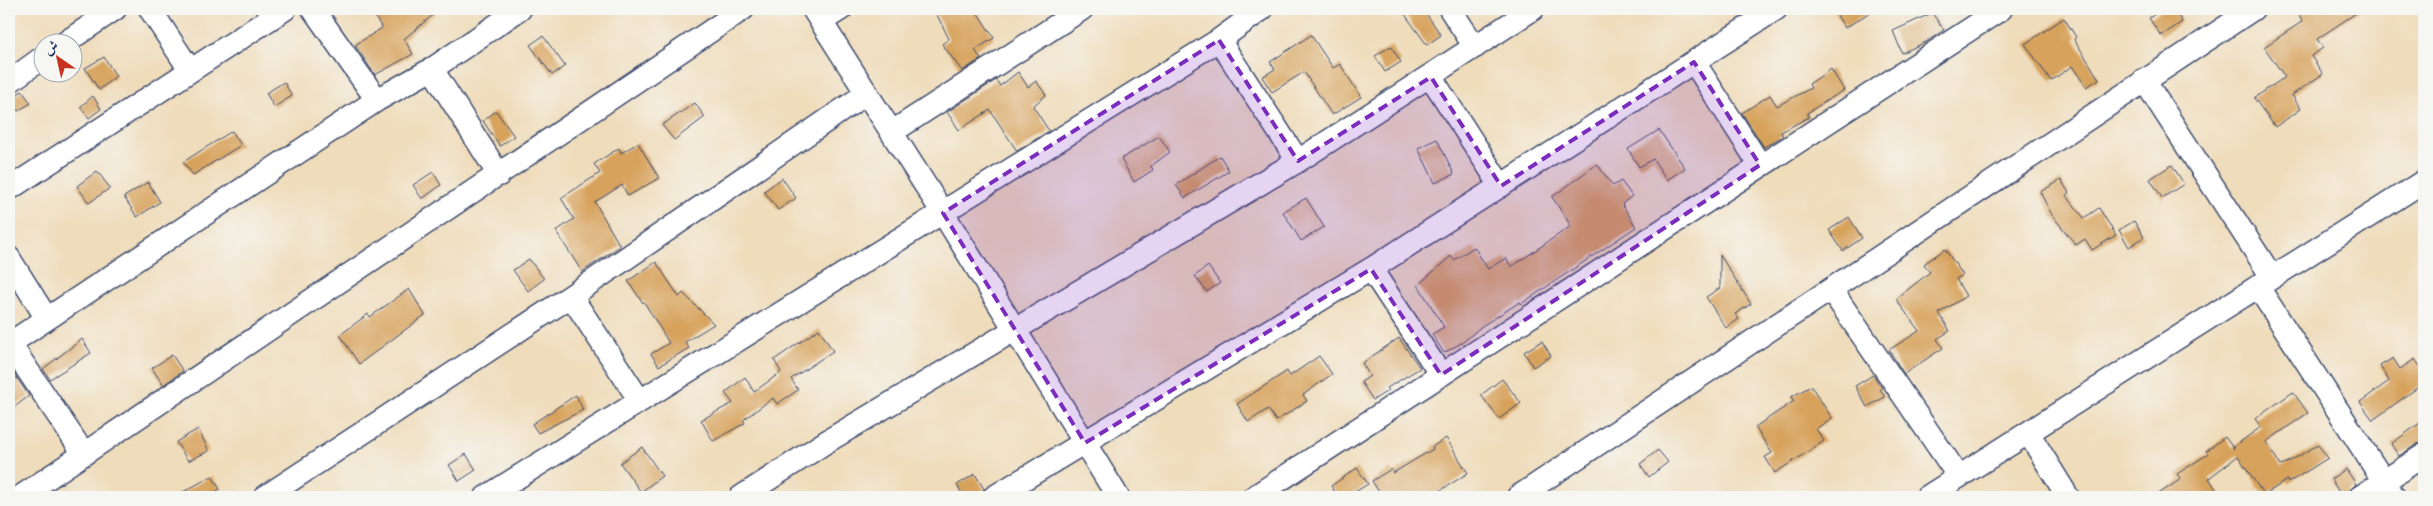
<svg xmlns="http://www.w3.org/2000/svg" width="2433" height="506" font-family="'Libre Caslon Text',Amiri,serif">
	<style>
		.building { fill: #d7a25c }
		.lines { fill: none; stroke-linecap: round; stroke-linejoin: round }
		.street-casing { stroke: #3b496c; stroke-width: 25 }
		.street { stroke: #fff; stroke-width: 22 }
		.marked { fill: #7b2cbf; fill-opacity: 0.2; stroke: #7b2cbf; stroke-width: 4; stroke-dasharray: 10 6; stroke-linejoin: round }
	</style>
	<rect width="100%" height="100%" fill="#f6f6f2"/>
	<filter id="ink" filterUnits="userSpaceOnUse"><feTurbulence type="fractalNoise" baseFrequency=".02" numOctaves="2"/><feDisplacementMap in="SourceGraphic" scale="10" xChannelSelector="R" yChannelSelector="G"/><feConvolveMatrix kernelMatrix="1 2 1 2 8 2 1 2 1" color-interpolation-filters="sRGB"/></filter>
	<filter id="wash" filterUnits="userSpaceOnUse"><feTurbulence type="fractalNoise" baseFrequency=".0096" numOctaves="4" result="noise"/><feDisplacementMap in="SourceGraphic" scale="20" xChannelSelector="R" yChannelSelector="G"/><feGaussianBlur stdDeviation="1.12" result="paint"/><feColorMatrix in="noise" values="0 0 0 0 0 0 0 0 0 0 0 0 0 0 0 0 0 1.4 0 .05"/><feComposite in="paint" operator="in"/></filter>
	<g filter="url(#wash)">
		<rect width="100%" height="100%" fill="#efdcba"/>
		<g id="blocks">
			<path class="building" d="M370,9H440L404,39L413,54L375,75L355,45L382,28Z
				M934,9H975L994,38L975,50L981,59L962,71L942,44L949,39Z
				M1401,9H1423L1441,35L1427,45Z
				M1833,9H1875L1845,28Z
				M2163,9H2174L2182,22L2161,36L2149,18Z
				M2295,9H2362L2317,39L2323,48L2311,56L2323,74L2292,95L2301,109L2275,127L2254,98L2285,77L2264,47L2303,21Z
				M1932,13L1944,30L1926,42L1902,53L1893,31Z
				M2064,18L2076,37L2074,39L2099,79L2086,87L2072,66L2051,81L2025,44Z
				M1311,35L1333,68L1340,64L1361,97L1332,115L1304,72L1272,92L1262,77L1275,69L1270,62Z
				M543,36L565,66L552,75L530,45Z
				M1391,46L1401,62L1385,72L1375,56Z
				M104,57L116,76L99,90L85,68Z
				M1831,69L1844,90L1807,113L1809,117L1781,132L1783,136L1764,147L1742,113L1770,95L1777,106L1811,88L1809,84Z
				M1018,72L1028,87L1036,81L1046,95L1033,106L1049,131L1017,151L990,110L959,130L947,112L996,80L1000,86Z
				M284,82L292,96L274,107L266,93Z
				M22,91L31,103L18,111L10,99Z
				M93,96L101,109L89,118L80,107Z
				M695,103L705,117L674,140L662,125Z
				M496,111L514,136L500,146L483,121Z
				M1659,130L1685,168L1667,180L1653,159L1639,167L1628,149Z
				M232,131L241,145L193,175L183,162Z
				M1159,136L1170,152L1151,166L1153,170L1134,182L1121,159Z
				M1437,139L1454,174L1435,183L1418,148Z
				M638,143L659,178L628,196L622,185L595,202L620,246L582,272L556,231L574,219L561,198L600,173L594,164L619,148L621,153Z
				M1220,156L1229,171L1185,198L1176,185Z
				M1597,164L1613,186L1621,181L1632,196L1622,204L1636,227L1521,304L1520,302L1482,326L1463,342L1444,353L1432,334L1444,327L1418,285L1451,256L1454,260L1474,247L1488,269L1506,258L1511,267L1571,226L1552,197Z
				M2172,165L2184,184L2162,198L2150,179Z
				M97,171L110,188L89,203L77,186Z
				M433,172L441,185L422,199L413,185Z
				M782,178L796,198L778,210L764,191Z
				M2061,180L2069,193L2066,195L2084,218L2099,208L2116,235L2092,250L2085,239L2076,245L2052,215L2040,192Z
				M148,182L160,202L137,217L124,197Z
				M1306,198L1324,227L1301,241L1283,212Z
				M1849,217L1862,238L1843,251L1829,230Z
				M2134,221L2144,237L2129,247L2119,230Z
				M1945,249L1963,275L1956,279L1966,296L1939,313L1950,331L1937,339L1943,348L1904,374L1889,350L1919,331L1896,299L1930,272L1924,264Z
				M1720,255L1751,304L1735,314L1739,319L1726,328L1706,297L1720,288Z
				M529,259L544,279L528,291L513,270Z
				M656,262L679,297L683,293L714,324L685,342L689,348L659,366L651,354L669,343L644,302L643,303L628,281Z
				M1208,266L1220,283L1207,292L1195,276Z
				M409,289L425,315L359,364L340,335L368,314L370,317Z
				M819,329L833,351L791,379L798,390L777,404L773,398L743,420L745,423L713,441L701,420L733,403L725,393L745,377L754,392L781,372L774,360Z
				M1399,338L1420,368L1387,388L1389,390L1373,400L1361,382L1370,376L1362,363Z
				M82,339L91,353L50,379L43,369Z
				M1542,341L1551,356L1533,367L1524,352Z
				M172,355L183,371L163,385L152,368Z
				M1319,356L1332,374L1303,395L1307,401L1276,421L1268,409L1248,422L1237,404L1287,371L1290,376Z
				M2393,358L2400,369L2415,359L2424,373V383L2373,420L2360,402L2389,381L2380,366Z
				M9,366L29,396L9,411Z
				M1873,375L1882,388L1880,389L1885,397L1867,407L1855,386Z
				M1502,379L1521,403L1499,419L1481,395Z
				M1811,386L1832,418L1816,429L1824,441L1775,473L1765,457L1772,453L1755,427L1794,401L1791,397Z
				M2293,392L2308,413L2266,442L2281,466L2318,445L2328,458L2288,483L2287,480L2264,495L2238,456L2209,478L2221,497H2154L2181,479L2177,474L2208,454L2206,451L2225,437L2234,449L2233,447L2261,427L2255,419Z
				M576,395L583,410L538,433L532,424Z
				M2424,420V442L2417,444L2399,456L2391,444Z
				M198,429L209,451L188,461L176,442Z
				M1446,438L1468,473L1430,497H1382L1372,481L1391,469L1393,473L1433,449L1432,447Z
				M642,447L662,476L641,492L620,463Z
				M1658,450L1668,462L1649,477L1640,464Z
				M466,454L476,470L459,481L449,465Z
				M1357,468L1368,484L1347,497H1338L1331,486Z
				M2346,469L2356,484L2349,491L2347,497H2342L2331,479Z
				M975,474L984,489L977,497H964L957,485Z
				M212,476L220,489L208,497H174Z"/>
		</g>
	</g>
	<g filter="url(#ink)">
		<use href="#blocks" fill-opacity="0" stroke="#3b496c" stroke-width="1"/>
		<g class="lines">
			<g class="street-casing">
				<path id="street" d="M150,9L190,70
					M313,9L377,100
					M813,9L943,213L1118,497
					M1450,9L1475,47
					M822,21L841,9
					M1219,40L1298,161
					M66,42L115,9
					M1694,62L1760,165
					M432,69L499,175
					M1431,77L1501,186
					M2144,80L2272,277
					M9,82L42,58
					M892,132L1082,9
					M9,189L285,9
					M9,258L47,319
					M1371,269L1441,375
					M2258,287L2394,497
					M1832,291L1959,477
					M571,296L640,401
					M9,344L377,100L432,69L520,9
					M10,344L84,454
					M2029,434L2068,497
					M20,497L743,9
					M265,497L571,296L867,93
					M486,497L1219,40L1262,9
					M741,497L826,442L1298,161L1533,9
					M994,497L1371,269L1776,9
					M1254,497L2001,9
					M1518,497L2253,9
					M1927,497L2424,181
					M2360,497L2424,455"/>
			</g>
			<use href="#street" class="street"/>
		</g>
	</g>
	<path class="marked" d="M1219,40L1298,161L1431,77L1501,186L1694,62L1760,165L1441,375L1371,269L1085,443L943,213Z"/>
	<rect width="2433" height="506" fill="none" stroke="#f6f6f2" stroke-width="30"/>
	<g transform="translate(58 58) rotate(326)"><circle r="24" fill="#f6f6f2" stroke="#9ea6b7"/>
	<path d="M0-4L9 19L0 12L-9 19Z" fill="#c8321e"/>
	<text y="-8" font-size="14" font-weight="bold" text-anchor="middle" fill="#1b2f5e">ش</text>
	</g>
</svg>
